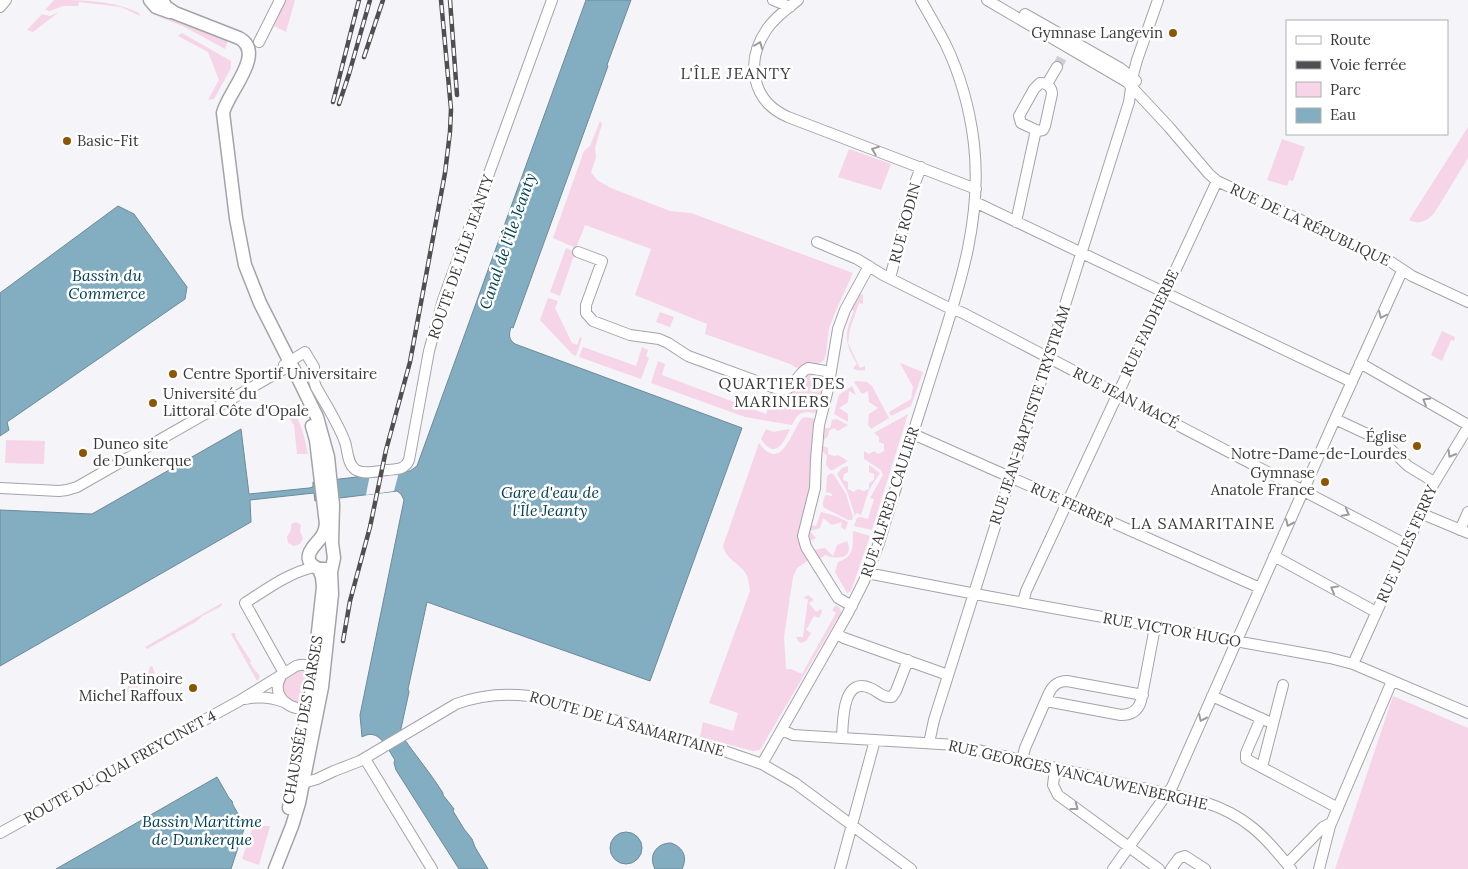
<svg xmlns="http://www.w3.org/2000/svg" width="1468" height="869" font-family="Lora,serif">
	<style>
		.green { fill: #f6d5e8 }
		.water { fill: #83adc1; stroke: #6d8a99 }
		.pier { fill: #f4f4f9 }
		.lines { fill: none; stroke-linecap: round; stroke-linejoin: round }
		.minor-tunnel { stroke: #cfcfd3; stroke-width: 10; stroke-dasharray: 10 5; stroke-linecap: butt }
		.minor-casing { stroke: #a4a4a8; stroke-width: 12 }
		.major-casing { stroke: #a4a4a8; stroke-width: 15 }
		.minor { stroke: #fff; stroke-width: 10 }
		.major { stroke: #fff; stroke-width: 12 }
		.rail-casing { stroke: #4f4f51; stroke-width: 4.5 }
		.rail { stroke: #fff; stroke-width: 2.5; stroke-dasharray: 8; stroke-linecap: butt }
		.oneway { stroke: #9c9c9d }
		.poi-dot { fill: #8b5504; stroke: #fff; stroke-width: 2 }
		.labels { text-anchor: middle; stroke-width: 5; stroke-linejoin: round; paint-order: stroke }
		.poi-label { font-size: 15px; fill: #39393b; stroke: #fff; text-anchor: end }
		.street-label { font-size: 15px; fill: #39393b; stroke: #fff }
		.neighbourhood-label { font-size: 16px; letter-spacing: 1px; fill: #39393b; stroke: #fff }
		.water-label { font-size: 16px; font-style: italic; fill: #024055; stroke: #fff }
	</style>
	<rect width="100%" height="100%" fill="#f4f4f9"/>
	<path class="green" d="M54,0C82,0 113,0 139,13L140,16L121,7L79,2L78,6H63L50,11L45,10Z
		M285,0H295L286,32L274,26Z
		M59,12L33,32L27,30L42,14L50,16Z
		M156,13L176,21H189L229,37L225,49L185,27L152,14Z
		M182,33L231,61V68L214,99L208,100L219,80L208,52L178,36Z
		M600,121L602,124L595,148L596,158L591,172L597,180L611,188L670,211L691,213L853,273L837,308L829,328L826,354L824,360L818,364L810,363L797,368L790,364L705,334L707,324L635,295L651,249L585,225L576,248L553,238L584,151L590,146Z
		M1468,127V158L1435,212C1428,221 1419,225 1409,220Z
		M1282,139L1305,147L1293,181L1289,180L1287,186L1267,180Z
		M849,149L891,164L881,190L838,177Z
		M566,248L575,252L560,296L550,292Z
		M859,293L863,295V304L859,303L850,329L848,343L860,368L865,366V370C860,371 857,371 853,368L857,364C844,342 844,335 854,311L850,309Z
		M548,298L558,301L555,308L572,343L577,345L580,337L582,338L576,356L572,354L540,320Z
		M660,312L674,317L670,327L656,322Z
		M1442,331L1455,337L1454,341L1451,340L1442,361L1431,355Z
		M583,347L636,366L642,347L648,350L646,356L649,358L641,379L579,357Z
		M658,361L665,364L662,375L766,414L770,403L766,402L770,392C801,409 795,363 821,376L823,381L816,413C801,411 798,412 792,425L745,417L651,383Z
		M900,363L923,372L911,406L891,416L889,412L911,399L913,387Z
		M856,381L867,382L872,386L889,418L871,429L868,425L869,414L878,408L869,402L868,391L862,394L854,382Z
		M852,386L856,395L849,391L848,402L839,408L848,414V422L834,414L839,395Z
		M287,405C300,414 305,439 308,454H297L294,425L283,409Z
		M908,414L872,530L854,526L857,518L860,517L868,519L874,499L870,498L883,475L881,470L864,459V451L869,454L874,451L878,454L884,451V444L879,442V437L874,433Z
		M806,417L815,419L812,483L800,528L810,559L797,568L793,577L784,637L786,669H791L802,674L836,613L832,610L836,605C842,609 844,615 837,619L760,750L753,751L700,737L703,722L733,731L738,713L709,703L750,591C749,584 749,577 744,571C737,562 726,559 723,546L759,443C781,474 791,432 802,418Z
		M837,419L848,425L838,431L834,428L829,431L828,436L824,440L823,446L828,448V454L834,456L838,455L848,461L833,470H830L826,465L827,456L822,450L825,428H830L832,420Z
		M766,429L774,432L788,429L790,430C782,445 775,459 761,439Z
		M6,440L45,441L44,464L5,463Z
		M869,465L880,473L869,490L861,515L856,513L855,516L847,491L837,474L842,468L848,466V472L844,474L843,480L848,482V489L854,492L858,489L864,491L869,489V483L874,480V474L869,472Z
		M831,473L834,475L846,494L853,517L852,520H848L823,507V503L825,495L832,496V494L826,492L827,476Z
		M821,512L833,515L848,522L845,530L841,527L842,522L832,525L823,518L820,528L810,531L816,538L810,541L809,534L811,525L816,526Z
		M296,522L301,525L300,531L303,538L300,544L294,546L288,543L287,537L291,530V524Z
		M853,531L870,536L851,591L847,593L835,572L838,562C856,555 852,547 853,531Z
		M847,541C855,559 837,560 825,555L820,559L814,550L825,548L833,556L837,545Z
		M808,595L814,600L809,603L816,612L821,609L822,612L819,618L814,616L806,630L811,633L806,641L801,643L799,642L796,637H803L808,599L803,598Z
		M222,603V605L220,607L202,616L197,621L147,649L145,647Z
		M233,633H235L236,638L251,661L250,663L256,672H257L260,677L257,681L231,634Z
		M152,666L155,673L150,676L151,679L128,693L127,689L129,684L137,681L148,674L150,667Z
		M299,668L306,670L308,672L303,705L288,700L283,692L282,684L286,676Z
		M1393,696L1468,728V869H1335Z
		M253,826H270L259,865L242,859Z"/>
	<path class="water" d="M586,0H631L607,65L608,66L513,328L511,327C509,334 508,339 515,344L742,428L650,681L427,602L408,689L409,692L400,733C414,754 430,772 443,793V795L454,809L453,811L464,829L472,839L475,847L488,869H459L396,770L394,763L395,760C387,748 379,727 362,737L360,715L404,500L401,494L397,491L315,501L314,493L250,500L251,522L0,666V510L92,514L241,429L249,494L309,488L313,487V482L410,471L417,466Z
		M118,206L134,214L187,287L185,299L7,422L9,430L0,436V293Z
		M217,777L229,798L232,801L233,805L245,826L231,869H56Z
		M610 848a16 16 0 1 1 32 0a16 16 0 1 1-32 0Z
		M671,843C683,847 688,857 682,869H655C648,856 656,843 671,843Z"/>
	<path class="pier" d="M399,472L394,491L366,495L370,474Z"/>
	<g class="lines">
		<path class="minor-tunnel" d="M1057,67L1064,54"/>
		<g class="minor-casing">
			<path id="minor" d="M773,0L790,7
				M798,0C787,9 775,17 767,29C745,61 751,101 788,117L976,189
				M987,0L1127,82L1169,127L1209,174L1217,181L1391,262L1412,276L1468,302
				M0,7L6,0
				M1025,14L1120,68L1136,81
				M259,42L280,0
				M1040,83C1047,83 1052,87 1052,94L1045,126L1043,130L1038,131L1021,123L1019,116L1034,89Z
				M1047,84L1057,67
				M975,202L1352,382
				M1016,222L1036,130
				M817,242L857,259L883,275L945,306L963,313L1407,545
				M578,252L602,261L586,305V313L593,321L630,335L659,339L668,343L688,356L781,390C795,390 796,374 808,368L831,372
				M890,278L915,183L921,167
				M1360,363L1468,425
				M284,365L305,352L314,367V381L316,387C326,405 338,423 345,442C348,451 347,464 356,470C365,475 377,471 387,470C396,469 405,470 409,460L429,351L443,300L552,0
				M1335,419L1382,441L1408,466L1434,482
				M913,434L1260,588
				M0,488L59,491L67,490L77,487L291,365
				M1420,513L1468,533
				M1460,530L1468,512
				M1274,556L1376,612
				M867,573L986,596L1330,658L1353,664L1468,713
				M1023,603L1026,591L1217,181
				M852,606L838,598L806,547L803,536L815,488L816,459L819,425L828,389L838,329L845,310L869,266
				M837,634L844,638L948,675
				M1353,664L1407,545L1433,485L1468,427
				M283,673C267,696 291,713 313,709
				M284,673L245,603C267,589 288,573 314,567
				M1212,696L1267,721
				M245,699C259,696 271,697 284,702
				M1046,701L1121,715C1131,715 1138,711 1141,701L1155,627
				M1261,718L1246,753V759L1338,808
				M782,730L793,735L956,745L1204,802C1245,815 1265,836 1291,869
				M842,738C843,722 842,676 870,688C878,691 882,698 892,697L896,691L908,660
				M929,743L934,720L1129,102L1133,75L1137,60L1158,0
				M365,759L432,869
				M1022,760L1025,748L1049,693C1053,685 1058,681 1067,681L1143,695
				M762,764L848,613L864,581L879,543C896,486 914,430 932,373C956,296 983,226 974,144C970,110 960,74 945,43C937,28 929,14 921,0
				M1262,767L1283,685
				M1055,769L1053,785L1058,795L1159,869
				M303,783L317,779L334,771L360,761L456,704C480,695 504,693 529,696L724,751L762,764L795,783L911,869
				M0,833L239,701L296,666C304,663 312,666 317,672
				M1287,864L1323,827L1329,824L1330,826
				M840,869L875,740
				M1113,869L1172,787L1335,419L1402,271
				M1171,869L1179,858L1185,856L1205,869
				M1319,869L1330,826L1392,681"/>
		</g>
		<g class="major-casing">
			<path id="major" d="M150,0L156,7L170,12
				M162,0L166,7L175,13L239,38C267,53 227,93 223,113L236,218L245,265L260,303L299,380L317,417L328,457L333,505L332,543L334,558L331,572L332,594L322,687L299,803L292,826L275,869
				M312,426L316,440L326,524C324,540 316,540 310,552C305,562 315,570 325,569
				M289,808L311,695L323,587L322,577L319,569"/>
		</g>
		<use href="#minor" class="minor"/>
		<use href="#major" class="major"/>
		<g class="rail-casing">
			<path id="rail" d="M450,0L457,95
				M364,57L383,0
				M333,102L359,0
				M339,104L349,74L370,0
				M343,641L350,601L370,527L386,450L410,362L445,173L450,132L451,109L441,0"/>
		</g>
		<use href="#rail" class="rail"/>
	</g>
	<defs><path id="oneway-chevron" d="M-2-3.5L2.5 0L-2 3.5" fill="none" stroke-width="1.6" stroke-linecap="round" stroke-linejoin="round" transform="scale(1.25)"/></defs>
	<g class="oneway">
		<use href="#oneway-chevron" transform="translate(759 45) rotate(-69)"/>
		<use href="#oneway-chevron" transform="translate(875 150) rotate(-159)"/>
		<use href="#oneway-chevron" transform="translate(1382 315) rotate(115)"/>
		<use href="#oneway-chevron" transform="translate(1426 401) rotate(-150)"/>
		<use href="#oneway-chevron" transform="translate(1451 454) rotate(120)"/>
		<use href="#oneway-chevron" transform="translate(1346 513) rotate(28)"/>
		<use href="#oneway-chevron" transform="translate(1289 523) rotate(114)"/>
		<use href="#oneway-chevron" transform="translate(1334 589) rotate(-151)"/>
		<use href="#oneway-chevron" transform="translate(1202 718) rotate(114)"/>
		<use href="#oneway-chevron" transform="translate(1075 807) rotate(37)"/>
	</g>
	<g class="poi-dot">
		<circle cx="1173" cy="33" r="5"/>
		<circle cx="67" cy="141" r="5"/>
		<circle cx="173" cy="374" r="5"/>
		<circle cx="153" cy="403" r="5"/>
		<circle cx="1417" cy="446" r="5"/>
		<circle cx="83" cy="453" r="5"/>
		<circle cx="1325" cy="482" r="5"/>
		<circle cx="193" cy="688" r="5"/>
	</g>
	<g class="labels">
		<g class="poi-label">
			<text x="1163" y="38">Gymnase Langevin</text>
			<text x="77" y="146" text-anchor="start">Basic-Fit</text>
			<text x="183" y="379" text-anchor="start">Centre Sportif Universitaire</text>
			<text x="163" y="399" text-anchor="start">Université du<tspan x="163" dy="17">Littoral Côte d'Opale</tspan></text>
			<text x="1407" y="442">Église<tspan x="1407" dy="17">Notre-Dame-de-Lourdes</tspan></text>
			<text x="93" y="449" text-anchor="start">Duneo site<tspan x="93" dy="17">de Dunkerque</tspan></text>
			<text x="1315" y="478">Gymnase<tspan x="1315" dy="17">Anatole France</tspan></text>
			<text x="183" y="684">Patinoire<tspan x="183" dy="17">Michel Raffoux</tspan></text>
		</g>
		<g class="street-label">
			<text transform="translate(905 223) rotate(-75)" y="5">RUE RODIN</text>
			<text transform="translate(1310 225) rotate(25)" y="5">RUE DE LA RÉPUBLIQUE</text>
			<text transform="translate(461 257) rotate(-71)" y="5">ROUTE DE L'ÎLE JEANTY</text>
			<text transform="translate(1150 323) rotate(-65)" y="5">RUE FAIDHERBE</text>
			<text transform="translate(1126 398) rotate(27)" y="5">RUE JEAN MACÉ</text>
			<text transform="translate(1030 415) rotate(-72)" y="5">RUE JEAN-BAPTISTE TRYSTRAM</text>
			<text transform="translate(890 502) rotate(-72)" y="5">RUE ALFRED CAULIER</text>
			<text transform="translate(1072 505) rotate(24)" y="5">RUE FERRER</text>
			<text transform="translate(1407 544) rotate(-66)" y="5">RUE JULES FERRY</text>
			<text transform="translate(1172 630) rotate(10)" y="5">RUE VICTOR HUGO</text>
			<text transform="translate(303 720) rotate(-80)" y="5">CHAUSSÉE DES DARSES</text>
			<text transform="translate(627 724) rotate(16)" y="5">ROUTE DE LA SAMARITAINE</text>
			<text transform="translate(120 767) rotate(-29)" y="5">ROUTE DU QUAI FREYCINET 4</text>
			<text transform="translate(1078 775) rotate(13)" y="5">RUE GEORGES VANCAUWENBERGHE</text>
		</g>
		<g class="neighbourhood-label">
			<text x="736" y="79">L'ÎLE JEANTY</text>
			<text x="782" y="389">QUARTIER DES<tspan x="782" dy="18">MARINIERS</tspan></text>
			<text x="1203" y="529">LA SAMARITAINE</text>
		</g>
		<g class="water-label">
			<text transform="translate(507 241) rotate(-71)" y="6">Canal de l'Île Jeanty</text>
			<text x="107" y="281">Bassin du<tspan x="107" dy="18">Commerce</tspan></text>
			<text x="550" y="498">Gare d'eau de<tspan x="550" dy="18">l'Île Jeanty</tspan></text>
			<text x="202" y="827">Bassin Maritime<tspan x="202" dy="18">de Dunkerque</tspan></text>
		</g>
	</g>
	<rect x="1286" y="20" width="162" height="115" fill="#ffffff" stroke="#b0b0b1"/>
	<rect x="1296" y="36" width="25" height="8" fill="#ffffff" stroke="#b0b0b1"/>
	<text x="1330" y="45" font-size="15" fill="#39393b">Route</text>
	<rect x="1296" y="61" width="25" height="8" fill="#4f4f51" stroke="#b0b0b1"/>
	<text x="1330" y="70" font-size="15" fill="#39393b">Voie ferrée</text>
	<rect x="1296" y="82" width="25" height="15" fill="#f6d5e8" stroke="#b0b0b1"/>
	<text x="1330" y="95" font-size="15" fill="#39393b">Parc</text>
	<rect x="1296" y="108" width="25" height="15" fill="#83adc1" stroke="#b0b0b1"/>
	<text x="1330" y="120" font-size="15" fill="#39393b">Eau</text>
</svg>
